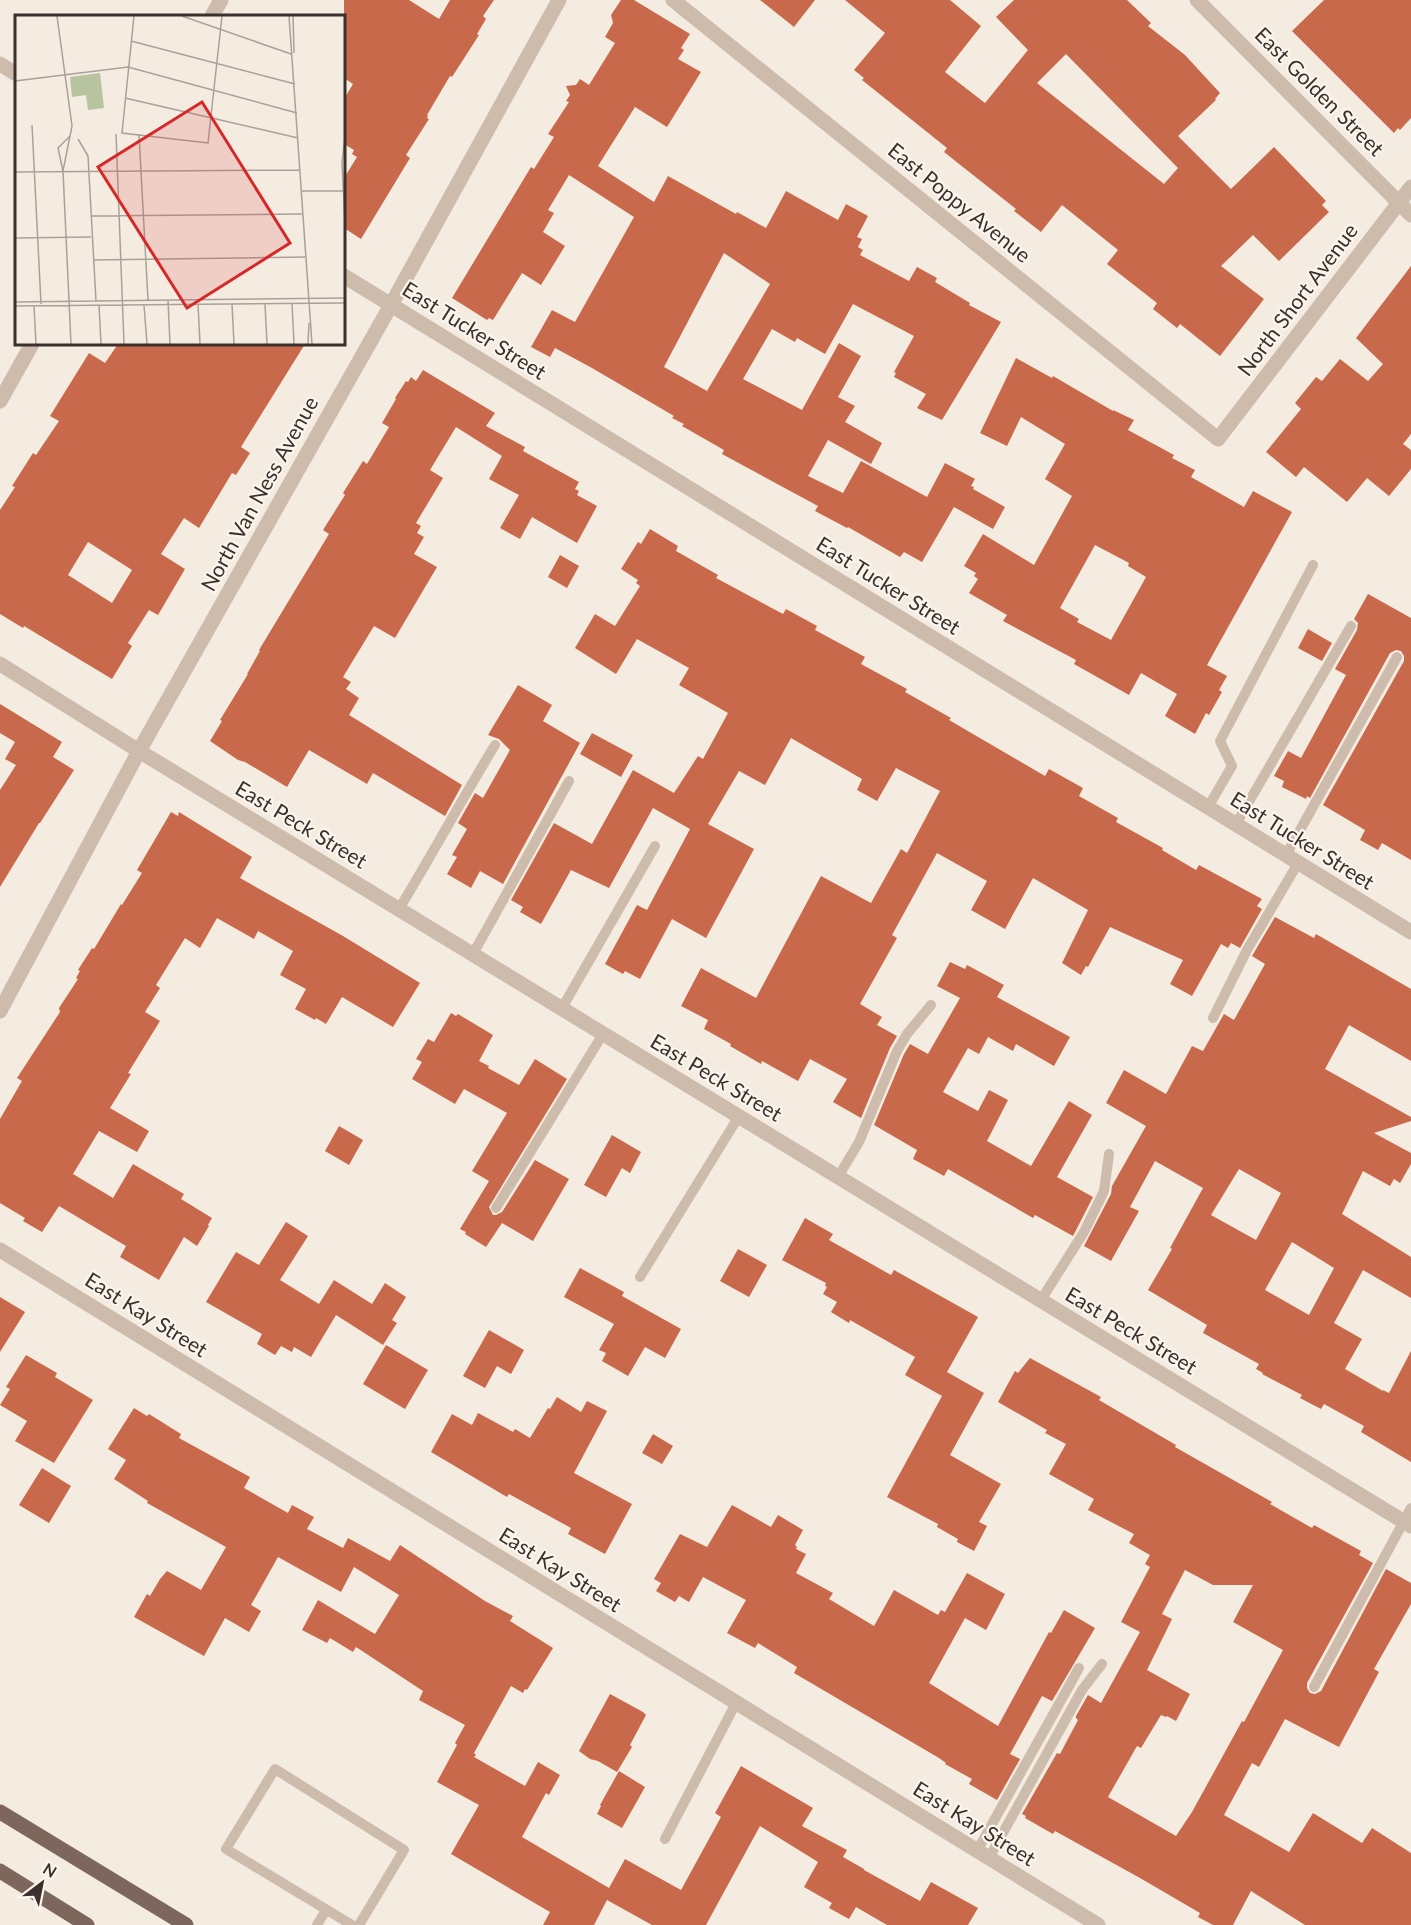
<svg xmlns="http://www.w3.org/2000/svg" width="1411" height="1925" font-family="Lato,sans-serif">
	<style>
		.building { fill: #c8694b; fill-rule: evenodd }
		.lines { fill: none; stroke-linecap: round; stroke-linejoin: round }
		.service { stroke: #cdbbac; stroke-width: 10 }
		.minor { stroke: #cdbbac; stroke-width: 15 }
		.primary { stroke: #7d675c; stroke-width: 15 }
		.labels { text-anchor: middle; stroke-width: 4.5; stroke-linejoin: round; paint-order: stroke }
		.street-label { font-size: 21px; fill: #3b302b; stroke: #fbf5ee }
		.inset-road { fill: none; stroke: #aaa098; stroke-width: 1.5 }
		.view { fill: #d62828; fill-opacity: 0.15; stroke: #d62828; stroke-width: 3 }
		.inset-edge { fill: none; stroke: #3b302b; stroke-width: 3 }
	</style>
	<rect width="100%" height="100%" fill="#f4ebe1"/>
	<path class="building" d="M344,0H409L439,19L450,0H494L483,16L486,19L477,34L479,35L452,77L450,76L427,115H428L427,118L429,119L406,155L410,158L361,239L344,228V178L357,157L352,154L354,150L344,144V99L353,84L344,78Z
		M621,0H634L690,34L681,48L684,50L678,59L701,72L667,127L635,107L598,166L654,202L668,176L736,214L737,212L766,228L786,191L838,220L846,204L868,216L857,237L862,239L858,247L863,250L860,255L909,281L917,267L937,278L935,282L970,303L969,305L1001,322L942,420L917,408L926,394L894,377L896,373L894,372L914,336L853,304L825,354L797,338L795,342L772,329L743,379L802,410L839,343L861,356L838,397L855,406L845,422L882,443L871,464L828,440L808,476L843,493L861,461L927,497L945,463L975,479L971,486L974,487L973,489L1005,507L993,529L954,507L922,562L904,552L900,557L848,527L847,528L815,511L818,506L722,454L724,450L682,426L684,424L672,418L674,416L592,368L555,348L550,357L531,347L552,310L575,322L634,217L569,175L548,210L554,213L543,232L565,246L541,285L522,273L493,320L489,318L487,320L452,298L531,167L534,169L554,137L548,134L569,102L566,101L570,95L566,86L576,85L580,79L589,85L615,43L605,37L613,23L611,15ZM724,253L770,284L707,391L664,367Z
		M760,0H815L794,27Z
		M845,0H950L981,26L945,72L985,103L1028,50L996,17L1014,0H1127L1151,23L1148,26L1185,55L1220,93L1215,99L1216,100L1178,136L1231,189L1274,147L1326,201L1322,205L1329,212L1279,261L1253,235L1221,266L1264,299L1220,356L1180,324L1177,328L1153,309L1157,303L1107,264L1118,250L1062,205L1041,232L1014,211L1016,209L944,152L947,148L862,80L864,78L854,70L885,33ZM1066,54L1178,168L1164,184L1037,83Z
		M1324,0H1411V118L1400,130L1398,128L1394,133L1292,31Z
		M1411,266V434L1403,444L1411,450V469L1389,496L1367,478L1347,502L1304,467L1296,477L1266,452L1301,409L1295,403L1316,377L1322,381L1340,359L1368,381L1383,364L1356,338Z
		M118,344H305L241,447L250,453L236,475L232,473L199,528L184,518L161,554L185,569L158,615L149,610L128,643L132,646L112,679L24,626L23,628L0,614V510L15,487L12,486L33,453L36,455L59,421L50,416L89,353L105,363ZM88,542L132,570L112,603L68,575Z
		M1016,358L1052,378L1053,376L1113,411V410L1134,420L1128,430L1174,455L1172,458L1195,470L1191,477L1244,507L1253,491L1292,512L1207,665L1227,676L1219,690L1222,692L1209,715L1206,713L1195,734L1165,716L1177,694L1141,673L1129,695L1074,664L1076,660L1003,621L1007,615L969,593L978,579L974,576L976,573L964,566L983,534L1034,565L1072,496L1045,479L1065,444L1021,417L1007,446L980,433ZM1095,545L1129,563L1128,566L1146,577L1111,640L1077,622L1079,619L1060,608Z
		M423,370L495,413L486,426L525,447L523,451L579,482L575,489L579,491L577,495L597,506L577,543L532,517L520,539L500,528L519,495L489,479L502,456L456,427L430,470L443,478L416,523L421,526L417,533L424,537L414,554L437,567L395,638L374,626L343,677L351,682L346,689L359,698L349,715L462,785L445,816L373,773L367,784L309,750L287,787L245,762L238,760L210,741L222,721L220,720L248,674H247L260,651L259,650L329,534L323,530L345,495L343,493L363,461L367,464L389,427L382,423L396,399L395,398L406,381L408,382L411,377L416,381Z
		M650,529L678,546L676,551L718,575L716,578L783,614L786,609L817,626L815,630L865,657L861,664L907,689L905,692L951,718L949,720L1045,776L1049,769L1083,788L1079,796L1118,818L1116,822L1163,848L1162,850L1196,870L1199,865L1262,899L1257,906L1262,909L1240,948L1231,943L1228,948L1221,944L1192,996L1170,984L1183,960L1110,927L1088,967L1086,966L1081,975L1062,963L1088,910L1033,878L1005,929L971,910L987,881L937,853L892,935L897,938L860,1004L882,1017L877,1025L897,1036L890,1048L861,1118L833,1102L847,1079L810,1059L798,1081L762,1061L761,1064L730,1046L731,1044L704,1029L708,1020L681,1006L701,968L756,998L821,876L871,903L901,849L907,853L940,791L896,768L877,801L857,790L862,779L791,738L765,785L739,771L708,824L754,849L706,938L672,919L640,979L625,971L623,974L605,964L637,905L647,910L690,829L653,808L609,888L571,870L541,924L520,912L523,907L511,900L554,823L592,844L633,770L674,793L698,756L703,759L728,713L679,685L689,668L637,639L616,674L575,648L595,614L615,626L640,586L636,583L638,580L621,569L638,542L641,544Z
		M560,555L579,566L567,588L548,577Z
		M1368,594L1411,618V860L1382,843L1378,850L1360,840L1365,830L1323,805L1404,661V656L1401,651L1396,650L1390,653L1310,798L1307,796L1306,799L1282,787L1284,781L1274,776L1288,751L1301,758L1346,675L1335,669L1357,630L1358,623L1354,619Z
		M1308,629L1332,643L1322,661L1298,648Z
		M518,685L552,705L543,721L580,743L503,884L480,871L471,888L447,874L457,857L452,855L467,829L458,823L475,793L483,798L510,750L499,739L488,735Z
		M0,704L62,742L53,757L74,770L40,823H39L0,887V790L16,765L5,759L15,742L0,733Z
		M592,733L633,755L621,777L580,754Z
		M171,812L178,816L179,812L252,857L240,878L343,936L420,983L393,1027L342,997L326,1024L316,1018L315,1020L295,1009L306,989L280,975L293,951L258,931L254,939L217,918L200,948L185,938L156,985L160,988L145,1012L160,1021L128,1073L131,1074L110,1108L149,1131L137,1152L99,1131L73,1174L113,1198L133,1164L184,1194L181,1199L212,1218L208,1225L209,1226L197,1246L184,1237L159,1280L120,1257L126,1246L59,1206L42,1232L23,1221L25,1218L0,1203V1119L22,1081L17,1078L60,1012L59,1008L78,979L76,978L80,971L78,970L92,948L94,949L121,904L122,905L142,873L137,870Z
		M1275,917L1314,938L1316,934L1411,989V1061L1349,1025L1325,1069L1411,1117V1121L1374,1133L1411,1153V1164L1400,1183L1394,1179L1390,1186L1363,1171L1342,1214L1411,1257V1298L1363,1270L1334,1323L1362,1339L1345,1369L1383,1391V1390L1389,1393L1411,1351V1462L1361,1432L1364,1426L1324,1404L1321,1409L1300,1398L1302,1395L1262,1374L1263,1373L1256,1369L1259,1364L1203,1333L1207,1325L1148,1290L1172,1249L1170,1248L1203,1188L1155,1161L1130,1207L1139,1211L1111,1261L1084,1246L1111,1194L1112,1186L1146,1126L1106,1103L1124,1070L1166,1094L1192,1046L1203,1051L1224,1014L1234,1020L1265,964L1252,956ZM1239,1169L1281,1193L1256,1240L1211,1215ZM1292,1242L1334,1268L1309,1315L1265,1290Z
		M950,962L965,969L967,965L1004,985L997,997L1070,1037L1054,1066L1016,1044L1013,1051L988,1037L979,1054L968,1048L943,1092L978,1111L989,1090L1008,1100L987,1141L1031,1166L1069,1101L1092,1115L1057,1177L1093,1197L1073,1236L1035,1215L1033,1218L948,1169L944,1176L913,1159L917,1150L874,1125L904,1054L910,1044L928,1054L960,998L937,986Z
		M451,1013L456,1016L458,1014L493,1035L479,1061L489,1066L488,1068L519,1085L535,1059L567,1079L489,1207L493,1215H496L502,1212L535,1160L569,1179L533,1241L502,1223L486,1247L465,1234L466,1232L460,1229L489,1181L472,1171L507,1113L464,1089L455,1104L412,1079L422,1062L416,1059L428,1039L434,1042Z
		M339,1126L363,1140L349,1165L325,1151Z
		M612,1135L641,1152L630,1173L622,1168L606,1197L584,1185Z
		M805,1218L833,1234L829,1240L891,1275L894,1270L978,1317L947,1372L984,1393L950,1455L1001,1484L979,1522L987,1526L974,1551L957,1542L958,1539L937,1527L938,1524L887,1497L942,1396L905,1375L915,1357L850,1320L849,1323L831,1312L837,1302L823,1294L827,1287L825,1286L826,1283L782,1260Z
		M286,1222L308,1236L280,1280L319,1304L334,1280L372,1304L385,1283L406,1297L392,1320L397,1323L383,1345L336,1315L311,1357L294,1347L292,1352L281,1346L275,1355L257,1344L262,1334L206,1302L236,1252L259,1265Z
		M738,1249L767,1265L749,1297L720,1281Z
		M580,1268L624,1292L622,1296L681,1329L665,1358L645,1347L628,1376L602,1361L606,1353L599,1350L614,1324L564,1297Z
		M0,1297L25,1312L0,1352Z
		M489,1330L524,1350L511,1374L497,1366L485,1388L463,1376Z
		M386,1345L428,1370L405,1409L363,1384Z
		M26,1355L57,1373L55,1377L93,1400L54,1463L15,1441L27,1421L0,1405L10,1389L6,1387Z
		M1030,1358L1101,1397L1099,1400L1176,1445L1175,1447L1272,1502L1270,1504L1312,1528L1314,1525L1361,1551L1359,1555L1373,1563L1307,1683V1688L1310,1693L1315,1694L1321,1691L1386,1569L1411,1583V1604L1374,1669L1379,1672L1339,1747L1285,1719L1259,1767L1252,1763L1224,1815L1289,1852L1313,1813L1362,1843L1372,1828L1411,1853V1925H1305L1251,1891L1233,1925H1213L1198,1917L1200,1913L1140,1878L1055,1831L1053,1834L1025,1818L1026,1816L1022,1814L1057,1753L1060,1754L1078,1720L1076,1718V1716L1088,1695L1101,1703L1140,1632L1121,1622L1150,1567L1145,1564L1150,1555L1129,1543L1134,1534L1088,1510L1094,1499L1049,1474L1066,1444L1045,1433L1047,1430L998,1402L1015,1371L1018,1373ZM1185,1570L1213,1585H1253L1233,1622L1283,1650L1244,1722L1242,1721L1192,1812L1176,1836L1108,1797L1137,1746L1141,1748L1161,1715L1166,1717L1167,1716L1176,1721L1190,1694L1147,1670L1172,1619L1162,1614Z
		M557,1397L581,1412L587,1401L607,1411L574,1473L632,1504L605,1554L568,1534L571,1528L509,1494L507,1497L431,1452L452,1414L472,1425L478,1413L513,1432L515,1429L530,1438L548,1408L550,1409Z
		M134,1408L147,1416L149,1414L181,1434L179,1438L250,1477L244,1488L288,1513L292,1505L314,1517L307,1529L343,1548L348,1538L390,1561L400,1545L485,1601L513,1616L510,1621L553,1648L527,1690L525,1689L523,1693L511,1686L474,1753L476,1755L474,1757L525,1786L538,1762L560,1775L549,1795L546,1793L522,1837L609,1888L625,1859L681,1890L721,1817L715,1813L741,1766L813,1808L802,1826L847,1850L843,1857L864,1869V1870L920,1901L931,1882L978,1908L968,1925H887L856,1907L849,1919L829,1908L832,1903L804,1887L818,1862L760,1826L706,1925H652L607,1900L594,1925H543L550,1912L451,1854L479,1805L437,1782L457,1745L455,1743L465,1725L419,1700L423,1691L356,1647L353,1652L330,1638L327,1643L302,1630L318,1600L375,1634L399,1595L354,1567L341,1592L278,1557L251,1605L261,1611L249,1632L225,1618L204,1656L134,1617L147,1594L150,1596L160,1579L167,1571L201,1590L226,1547L147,1503L148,1501L114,1479L126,1460L108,1449Z
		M653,1434L673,1446L662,1464L642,1453Z
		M42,1468L71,1486L49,1523L19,1505Z
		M732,1505L771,1527L778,1515L803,1530L795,1545L797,1547L796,1549L806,1554L796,1573L833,1593L829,1599L874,1626L894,1590L938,1615L941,1610L945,1612L967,1573L1005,1594L986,1630L965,1618L929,1683L998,1726L1049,1632L1051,1633L1064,1610L1095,1628L1052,1701L1042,1696L1010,1754L1020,1759L997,1800L969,1784L972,1779L945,1764L946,1763L939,1758L794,1673L797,1667L758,1643L755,1648L727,1633L746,1600L703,1577L689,1602L679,1596L675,1602L656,1591L661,1583L654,1579L680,1534L707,1547Z
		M610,1694L643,1712L646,1715L630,1745L632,1747L617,1772L598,1761L590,1759L579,1751Z
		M619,1771L645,1787L622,1828L597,1814L601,1806L600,1805Z"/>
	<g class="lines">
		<path class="service" d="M1208,807L1232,766L1220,741L1313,565
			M1236,824L1351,626
			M1286,855L1397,657
			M399,909C432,855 462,799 495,745
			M473,954L569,781
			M562,1008L655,846
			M1213,1018L1247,950L1298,863
			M838,1177L859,1142L897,1051L907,1034L931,1005
			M496,1208L603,1034
			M640,1277L739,1116
			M1041,1300L1084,1232L1104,1191L1109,1154
			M1314,1687L1411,1508
			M665,1839L736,1703
			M977,1851L1079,1668
			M989,1858L1082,1690L1102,1664
			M317,1925L326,1910
			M352,1925L226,1849L275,1769L404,1850L359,1925"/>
		<path class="minor" d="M673,0L1218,439L1411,187
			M1197,0L1411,215
			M212,16L221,0
			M0,64L16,74
			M344,276L1411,932
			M0,401L32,344
			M0,664L139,751L1411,1526
			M0,1011L139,751L391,305L559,0
			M0,1250L1098,1925"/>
		<path class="primary" d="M0,1812L186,1925
			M0,1871L87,1925"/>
	</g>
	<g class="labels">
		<g class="street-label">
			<text transform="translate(1319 92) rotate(45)" y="7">East Golden Street</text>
			<text transform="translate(959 203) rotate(39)" y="7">East Poppy Avenue</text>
			<text transform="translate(1298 300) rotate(-53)" y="7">North Short Avenue</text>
			<text transform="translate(474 331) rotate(32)" y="7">East Tucker Street</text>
			<text transform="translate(260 494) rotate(-61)" y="7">North Van Ness Avenue</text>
			<text transform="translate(888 586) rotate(32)" y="7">East Tucker Street</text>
			<text transform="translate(301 825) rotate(31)" y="7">East Peck Street</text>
			<text transform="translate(1302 841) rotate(32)" y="7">East Tucker Street</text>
			<text transform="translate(716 1078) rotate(31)" y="7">East Peck Street</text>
			<text transform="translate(146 1315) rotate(32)" y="7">East Kay Street</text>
			<text transform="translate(1131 1331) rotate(31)" y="7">East Peck Street</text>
			<text transform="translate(560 1570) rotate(32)" y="7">East Kay Street</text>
			<text transform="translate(974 1824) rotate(32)" y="7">East Kay Street</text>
		</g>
	</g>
	<g transform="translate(15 15)">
		<rect width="330" height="330" fill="#f4ebe1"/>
		<path d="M85,58L89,93L73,95L71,80L57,82L55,62Z" fill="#b8c4a0"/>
		<path class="inset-road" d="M42,1L57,111L48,156L56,329M119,1L107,118L193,128L207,1M167,1L276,39M274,1L297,329M278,1L279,38M116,26L280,69M0,66L113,52L282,98M110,83L283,123M17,110L26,289M101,119L109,329M124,120L133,285M330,123L327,147L330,208M63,124L73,141L81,286M48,156L43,133L55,121M0,157L285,155M287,176H328M76,201L287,199M0,223L76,222M79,245L290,242M153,285L155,329M0,287L330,283M277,288L279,329M183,289L185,329M217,289L219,329M250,289L252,329M84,290L86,329M129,290L132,329M0,291L330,288M19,291L21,329M293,329L294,308"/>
		<path class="view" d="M187,87L275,228L172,293L83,152Z"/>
		<rect width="330" height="330" class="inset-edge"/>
	</g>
	<g transform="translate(42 1883) rotate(32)" stroke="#fbf5ee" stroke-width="4.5" paint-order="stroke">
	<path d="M0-4.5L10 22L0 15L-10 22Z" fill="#3b302b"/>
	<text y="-9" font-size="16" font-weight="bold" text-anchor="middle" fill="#3b302b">N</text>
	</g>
</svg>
